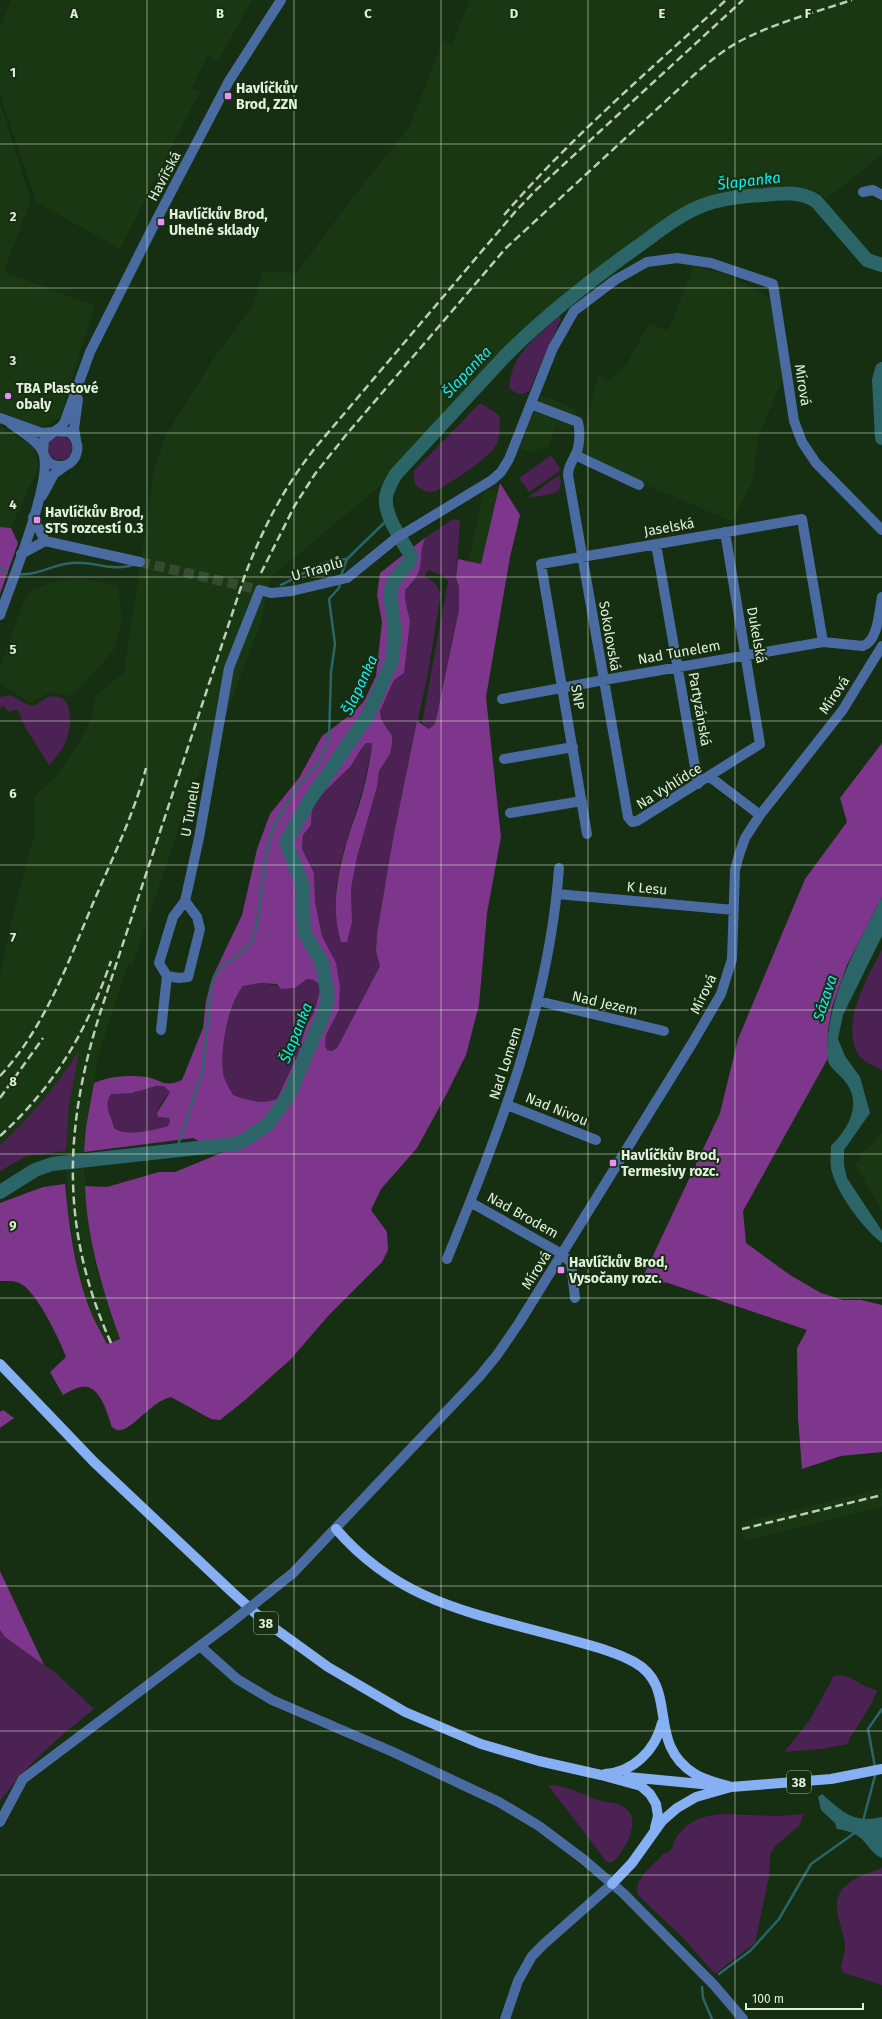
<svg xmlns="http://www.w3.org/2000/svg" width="882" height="2019" font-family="'Fira Sans',sans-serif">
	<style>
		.built { fill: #193713 }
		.green { fill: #4c2154 }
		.forest { fill: #7e368c; fill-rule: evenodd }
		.water { fill: #2b6568 }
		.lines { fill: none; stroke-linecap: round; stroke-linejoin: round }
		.stream { stroke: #2b6568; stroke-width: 2.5 }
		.river { stroke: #2b6568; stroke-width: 14 }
		.minor-tunnel { stroke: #344b30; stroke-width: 10; stroke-dasharray: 10 5; stroke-linecap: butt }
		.minor { stroke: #4a6ba2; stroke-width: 10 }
		.major { stroke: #87aff3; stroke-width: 10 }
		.rail { stroke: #bccdb8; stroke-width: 2.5; stroke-dasharray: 8 4; stroke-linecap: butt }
		.minor-bridge { stroke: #4a6ba2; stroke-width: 10 }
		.grid { fill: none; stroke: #e0f0dd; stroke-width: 1; stroke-opacity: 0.55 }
		.poi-dot { fill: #ea8dfd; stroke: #162e11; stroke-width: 1.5 }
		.labels { text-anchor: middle; stroke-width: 4; stroke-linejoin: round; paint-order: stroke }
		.shield { fill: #162e11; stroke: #a3b6a0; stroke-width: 1 }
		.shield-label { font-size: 13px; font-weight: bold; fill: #e0f0dd }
		.poi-label { font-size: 14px; font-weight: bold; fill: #e0f0dd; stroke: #162e11; text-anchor: start }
		.street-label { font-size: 14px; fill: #e0f0dd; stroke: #162e11 }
		.water-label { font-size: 15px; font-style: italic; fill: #12ecf7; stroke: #162e11 }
		.grid-label { font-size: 13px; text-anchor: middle; font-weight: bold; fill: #e0f0dd; stroke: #162e11; stroke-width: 4; stroke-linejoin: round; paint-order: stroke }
	</style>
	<rect width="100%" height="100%" fill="#162e11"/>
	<path class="built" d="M11,0H252L218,61L208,56L192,88L200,92L120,249L36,202L2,101L0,90V28Z
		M470,0H882V155L826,199L818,192L786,185L703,200L666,218L536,318L510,342L396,465L386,481L271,577L261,621L226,716L191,791L132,966L128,965L98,1057L86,1127L84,1175L90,1236L96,1268L120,1339L107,1345L88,1307L78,1273L67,1203L66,1151L69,1106L78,1052L60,1080L32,1115L0,1145V977L11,922L35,832L34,797L57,775L80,741L92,717L96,695L124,673L154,471L166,435L212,361L252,307L263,271L296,273L360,188L410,126L443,40L452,44Z
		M0,102L31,200L4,272L95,306L59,419L45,426H37L0,413Z
		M694,266L730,276L773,299L784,377L758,437L753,481L733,520H728L646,485L581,454V443L598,375L610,381L627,364L649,323L668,331Z
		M541,395L578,410L569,432L555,427L548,447L529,452L519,448Z
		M0,426L33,447L39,466L11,528L0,527Z
		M484,488L498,491L481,564L469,561Z
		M75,579L93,580L118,587L122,621L114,650L74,694L67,696L51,692L31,703L0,684V668L25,598L30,591L53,582Z
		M882,1133V1211L855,1164L861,1160L859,1157Z
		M882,1488V1507L745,1541L740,1523Z"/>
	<path class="green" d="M559,316L561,319L529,391C521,397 515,393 509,388C511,354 536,338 559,316Z
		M479,404H482L499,415C500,424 501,434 497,443C491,458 451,482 436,491C427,494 422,490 415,484L413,472Z
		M48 448a12 12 0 1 1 24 0a12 12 0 1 1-24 0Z
		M551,455L561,470L529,492L519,478Z
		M559,475L561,482L559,490L552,494L527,498Z
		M453,519L460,520L456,578L459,587V610L435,724L429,729L422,723L448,581L444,576L428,570L425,576L436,584L441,594L428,673L408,766L377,934L376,951L380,966L337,1048L332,1051L327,1050L325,1045L326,1035L339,1010L340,986L336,964L322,936L315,902L314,873L302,849L303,835L311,825L312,809L321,795L351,766L361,749L366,743H371L372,746L364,785L340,863L336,887L337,919L352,922L351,889L357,857L377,787L379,771L390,754L389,731L381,719L380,711L394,680L406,645L410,621L405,598V590L413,582L420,570L422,544L426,537Z
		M10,695L31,706C38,705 45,696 53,696C63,697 67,700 69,710C73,731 65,750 49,765L25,727L18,710H13L9,713L4,706L0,708V697Z
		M882,949V1070H881C874,1066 862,1061 858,1054C840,1021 868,978 882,949Z
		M307,979L314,980L320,985V990L314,1013L306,1025L298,1054L277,1099C261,1105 248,1100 233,1095C229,1088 224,1080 223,1072C220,1047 228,1006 243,986L259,983L295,988Z
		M79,1051L69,1106L66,1151L27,1156L0,1171V1145C31,1117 56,1086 79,1051Z
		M160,1085L167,1087L170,1092C164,1098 156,1109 158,1117L169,1118L170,1122L168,1126C154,1130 125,1137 113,1128C111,1115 103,1107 111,1093H132Z
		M0,1630L5,1637L57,1674L94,1709C59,1737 26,1765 0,1801Z
		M842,1675C856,1678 863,1688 877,1690L873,1701L849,1740L848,1744L821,1749L784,1752L809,1721L834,1676Z
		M548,1785C565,1785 579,1793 595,1799C604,1803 615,1801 624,1807C643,1819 625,1850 614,1861L610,1863L606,1861Z
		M721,1814L778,1816L804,1814L799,1826L774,1847L770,1855L769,1876L755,1943L715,1974L683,1938L638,1895C632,1880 654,1865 663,1854C673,1852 672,1845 676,1838C687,1821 702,1816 721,1814Z
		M882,1868V1985L844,1973L841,1968C842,1961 844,1954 845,1947C845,1937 841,1929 839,1920C829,1884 856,1878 882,1868Z"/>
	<path class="forest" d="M500,483L520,515L510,557L486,697L501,837L487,913L479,1005L466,1055L445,1097L417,1148L381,1189L371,1210L387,1232L388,1250L382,1262L328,1316L291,1359L244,1401L220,1420L211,1419L171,1397C152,1401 135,1427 121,1430C117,1431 115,1429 112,1427C107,1413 100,1383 81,1387C75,1388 68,1392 63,1395L50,1372L66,1357C60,1340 36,1291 21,1284C15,1280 7,1281 0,1281V1203L43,1187L65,1184C69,1225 74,1266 88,1305C93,1319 101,1332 107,1344L120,1339C102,1289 87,1239 85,1186L107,1187L159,1172H175L255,1139L241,1135L229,1141L208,1146L193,1138L84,1152L86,1127L94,1083C111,1076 127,1075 146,1077C163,1080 163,1088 182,1080L203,1028L206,1001L212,978L242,915L257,849L270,814L299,778L322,736L353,713L364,701L376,676L382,622L377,595L380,573L426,537C420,547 422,557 420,568C418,577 411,584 405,590V599L410,621L404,673L394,680L380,711L381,719L392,736V744L390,754L379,771L377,787L357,857L351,889L352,922L347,942H341C327,896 344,849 359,805C365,787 369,766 372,746L371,743H366L361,749L351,766L321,795L312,809L311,825L303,835L302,849L314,873L315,902L322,936L336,963L340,986L339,1010L326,1035L325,1045L327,1050L332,1051L337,1048L380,966L376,951L377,934L393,839L417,721L429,729L435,724L459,610V587L456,578L458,559L481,564ZM307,979L314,980L320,985V990L314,1013L306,1025L298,1054L277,1099C261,1105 248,1100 233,1095C229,1088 224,1080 223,1072C220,1048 228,1005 243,986L260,983L277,984L281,989L295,988ZM156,1086H164L170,1092L157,1113L158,1117L169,1118L170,1122L168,1126C155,1130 124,1137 114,1128C111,1115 103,1107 111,1094L132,1093Z
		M0,527L11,528L18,543L0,594Z
		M882,743V897L847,965L832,1007L828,1030L827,1060L743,1211L746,1243L790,1275L821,1293L843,1300H861L882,1305V1452L841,1456L802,1469L798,1418L797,1348L807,1330L668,1283L642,1279L720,1113L738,1039L805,879L847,822L840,798Z
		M3,1410L14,1418L0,1428V1412Z
		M0,1571L44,1665L5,1637L0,1630Z"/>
	<path class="water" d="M882,897V936L843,1015L838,1039L845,1056L860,1077L870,1113L844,1150V1165L847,1178L882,1231V1243C863,1229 835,1191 831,1168C830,1161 831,1153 831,1146C847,1130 862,1106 847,1084C839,1072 826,1068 827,1052C828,995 857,946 882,897Z
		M822,1794C842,1811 853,1824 882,1817V1858C871,1854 868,1843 858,1836C852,1832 845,1830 837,1829L835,1823L821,1810L818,1797Z"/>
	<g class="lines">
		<path class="stream" d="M0,568L7,573
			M17,574C38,576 51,565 71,563C93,560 113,573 135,564
			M341,576L347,559
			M281,585C303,575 321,559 347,559L384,523L392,521
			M176,1151L203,1070L211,986L215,975L222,966L237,956L251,943L257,924L266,855L273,827L296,789L317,765L329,739L331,672L335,644L329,599L339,588L340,582
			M875,1767L868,1729L882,1709
			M863,1821L876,1772
			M719,1974L750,1951L779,1919L811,1864L856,1832
			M702,1987L703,1998L712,2019"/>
		<path class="river" d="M882,369L879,380L882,438
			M0,1192L35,1170L52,1164L234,1144L243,1141L268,1124L289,1095L324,1013L328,998L322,963L304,932L302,884L286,842L309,801L368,715L392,661L395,634L390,592L394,580L409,563L411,556C402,539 384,517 386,497C387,489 392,481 396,474L506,355C546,315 591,280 637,247C658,232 677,216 701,206C721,198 743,196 764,195C783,193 800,191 816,201L867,260L882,265"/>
		<path class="minor-tunnel" d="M140,562L260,590"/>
		<path class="minor" d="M863,192L873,190L882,195
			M531,404L578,422C580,431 580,445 576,454C572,462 568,466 568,475L628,817L632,822L637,821L760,744L725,532
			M0,418L42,433L53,432
			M10,423C19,430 32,437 39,446C45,453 44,462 54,465C75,472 86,444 69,432L55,431L44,440L43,453
			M55,431L62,426L65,421L90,352L158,217L229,81L281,0
			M76,440L74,429L78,399
			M575,455L639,485
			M42,496L54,474L65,466
			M33,517L45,541
			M656,544L698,784
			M21,554L45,541L140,562
			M0,615C11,584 51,484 44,456
			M502,699L604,680L823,642L863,646C878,641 879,612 882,597
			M504,759L573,747
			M710,777L760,815
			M510,813L582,801
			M587,834L541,564L802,519L823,642
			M557,894L734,910
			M167,976L179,978L188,977L200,929L197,917L185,901
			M538,1001L664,1031
			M161,1030L167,976L159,963L173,917L185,901L199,838L229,668L260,590L271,593L292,591L347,578L395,539L492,480L501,472L509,459L553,348L574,311L615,280L647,262L677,258L711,263L773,284L794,421L802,442L816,463L882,530
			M507,1105L596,1140
			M470,1202L562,1254L571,1263L575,1298
			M447,1259C499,1131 549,1007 559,868
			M268,1593L293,1573L479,1377L497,1355L519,1323L693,1042L721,994L732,959L735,870L739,855L745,838L760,815L842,711L882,646
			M200,1646L237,1679L272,1700L393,1752L499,1802L539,1826L583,1859L623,1893L714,1985L743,2019
			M0,1822L23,1779L229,1624
			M505,2019L518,1981L532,1956L545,1943L612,1884"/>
		<path class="major" d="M0,1364L94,1462L233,1593L263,1620L328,1667L405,1712L481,1744L539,1761L601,1775L641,1786L650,1794L656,1804L658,1816L655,1828
			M336,1529C399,1602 472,1613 560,1637C584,1644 612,1650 634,1662C681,1688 644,1742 695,1774C706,1781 719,1783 731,1787
			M605,1774C633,1772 655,1751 662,1723
			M628,1777L712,1785
			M612,1884L632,1863L662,1821L677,1808L696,1797L731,1787L831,1779L882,1769"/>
		<path class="rail" d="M504,215C571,137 650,70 726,0
			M261,573L295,505L315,474L346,435L506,248L694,75C710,61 726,48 744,39C778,22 816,12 852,0
			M0,1076C46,1026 68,962 94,901C113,857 134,814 146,768
			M0,1098L43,1038
			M0,1136C55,1086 87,1031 111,961
			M111,1343C59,1227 64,1123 103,1004L245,575C263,528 284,487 315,448L515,212L536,190L743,0
			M742,1529L882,1495"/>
		<path class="minor-bridge" d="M229,1624L268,1593"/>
	</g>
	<path class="grid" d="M147,0V2019M294,0V2019M441,0V2019M588,0V2019M735,0V2019M0,144H882M0,288H882M0,433H882M0,577H882M0,721H882M0,865H882M0,1010H882M0,1154H882M0,1298H882M0,1442H882M0,1586H882M0,1731H882M0,1875H882"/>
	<g class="poi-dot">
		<rect x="224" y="92" width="8" height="8" rx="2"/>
		<rect x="157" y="218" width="8" height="8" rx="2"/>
		<circle cx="8" cy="396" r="4"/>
		<rect x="33" y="516" width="8" height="8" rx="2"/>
		<rect x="609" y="1159" width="8" height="8" rx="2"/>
		<rect x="557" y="1266" width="8" height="8" rx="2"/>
	</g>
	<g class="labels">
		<g class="shield">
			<rect x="254" y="1612" width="24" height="22" rx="3"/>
			<rect x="787" y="1771" width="24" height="22" rx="3"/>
		</g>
		<g class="shield-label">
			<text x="266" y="1628">38</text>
			<text x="799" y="1787">38</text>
		</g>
		<g class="poi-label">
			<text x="236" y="93">Havlíčkův<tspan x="236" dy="16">Brod, ZZN</tspan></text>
			<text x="169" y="219">Havlíčkův Brod,<tspan x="169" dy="16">Uhelné sklady</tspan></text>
			<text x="16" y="393">TBA Plastové<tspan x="16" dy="16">obaly</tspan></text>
			<text x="45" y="517">Havlíčkův Brod,<tspan x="45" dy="16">STS rozcestí 0.3</tspan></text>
			<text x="621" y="1160">Havlíčkův Brod,<tspan x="621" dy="16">Termesivy rozc.</tspan></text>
			<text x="569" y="1267">Havlíčkův Brod,<tspan x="569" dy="16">Vysočany rozc.</tspan></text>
		</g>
		<g class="street-label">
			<text transform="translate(164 176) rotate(-62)" y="5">Havířská</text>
			<text transform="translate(803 385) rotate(81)" y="5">Mírová</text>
			<text transform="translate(669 527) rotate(-10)" y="5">Jaselská</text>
			<text transform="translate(317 569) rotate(-16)" y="5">U Traplů</text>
			<text transform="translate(757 635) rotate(80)" y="5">Dukelská</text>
			<text transform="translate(610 636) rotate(80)" y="5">Sokolovská</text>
			<text transform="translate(679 652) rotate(-10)" y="5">Nad Tunelem</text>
			<text transform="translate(834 695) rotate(-56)" y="5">Mírová</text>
			<text transform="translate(578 697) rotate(80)" y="5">SNP</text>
			<text transform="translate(700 709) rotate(80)" y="5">Partyzánská</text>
			<text transform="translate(669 786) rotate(-32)" y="5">Na Vyhlídce</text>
			<text transform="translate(190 809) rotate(-80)" y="5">U Tunelu</text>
			<text transform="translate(647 888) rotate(5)" y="5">K Lesu</text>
			<text transform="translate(703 994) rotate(-64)" y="5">Mírová</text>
			<text transform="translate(605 1003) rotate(13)" y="5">Nad Jezem</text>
			<text transform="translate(505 1063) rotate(-72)" y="5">Nad Lomem</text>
			<text transform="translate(557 1109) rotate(22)" y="5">Nad Nivou</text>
			<text transform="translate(523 1215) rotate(29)" y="5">Nad Brodem</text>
			<text transform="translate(536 1270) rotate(-58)" y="5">Mírová</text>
		</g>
		<g class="water-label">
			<text transform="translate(749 181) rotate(-7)" y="5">Šlapanka</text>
			<text transform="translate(467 372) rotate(-47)" y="5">Šlapanka</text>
			<text transform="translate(360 685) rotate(-65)" y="5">Šlapanka</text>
			<text transform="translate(825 998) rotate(-72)" y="5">Sázava</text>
			<text transform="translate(296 1033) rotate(-68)" y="5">Šlapanka</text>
		</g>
	</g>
	<g class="grid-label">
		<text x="74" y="18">A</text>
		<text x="220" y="18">B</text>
		<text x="368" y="18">C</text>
		<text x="514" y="18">D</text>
		<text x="662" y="18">E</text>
		<text x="808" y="18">F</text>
		<text x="13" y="77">1</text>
		<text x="13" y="221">2</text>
		<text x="13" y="365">3</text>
		<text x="13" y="509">4</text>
		<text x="13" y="654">5</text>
		<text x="13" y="798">6</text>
		<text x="13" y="942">7</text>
		<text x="13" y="1086">8</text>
		<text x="13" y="1230">9</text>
	</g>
	<path d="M746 2003v6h117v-6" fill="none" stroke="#e0f0dd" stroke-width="2"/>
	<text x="752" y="2003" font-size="12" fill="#e0f0dd" stroke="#162e11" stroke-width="3" paint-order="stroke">100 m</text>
</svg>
